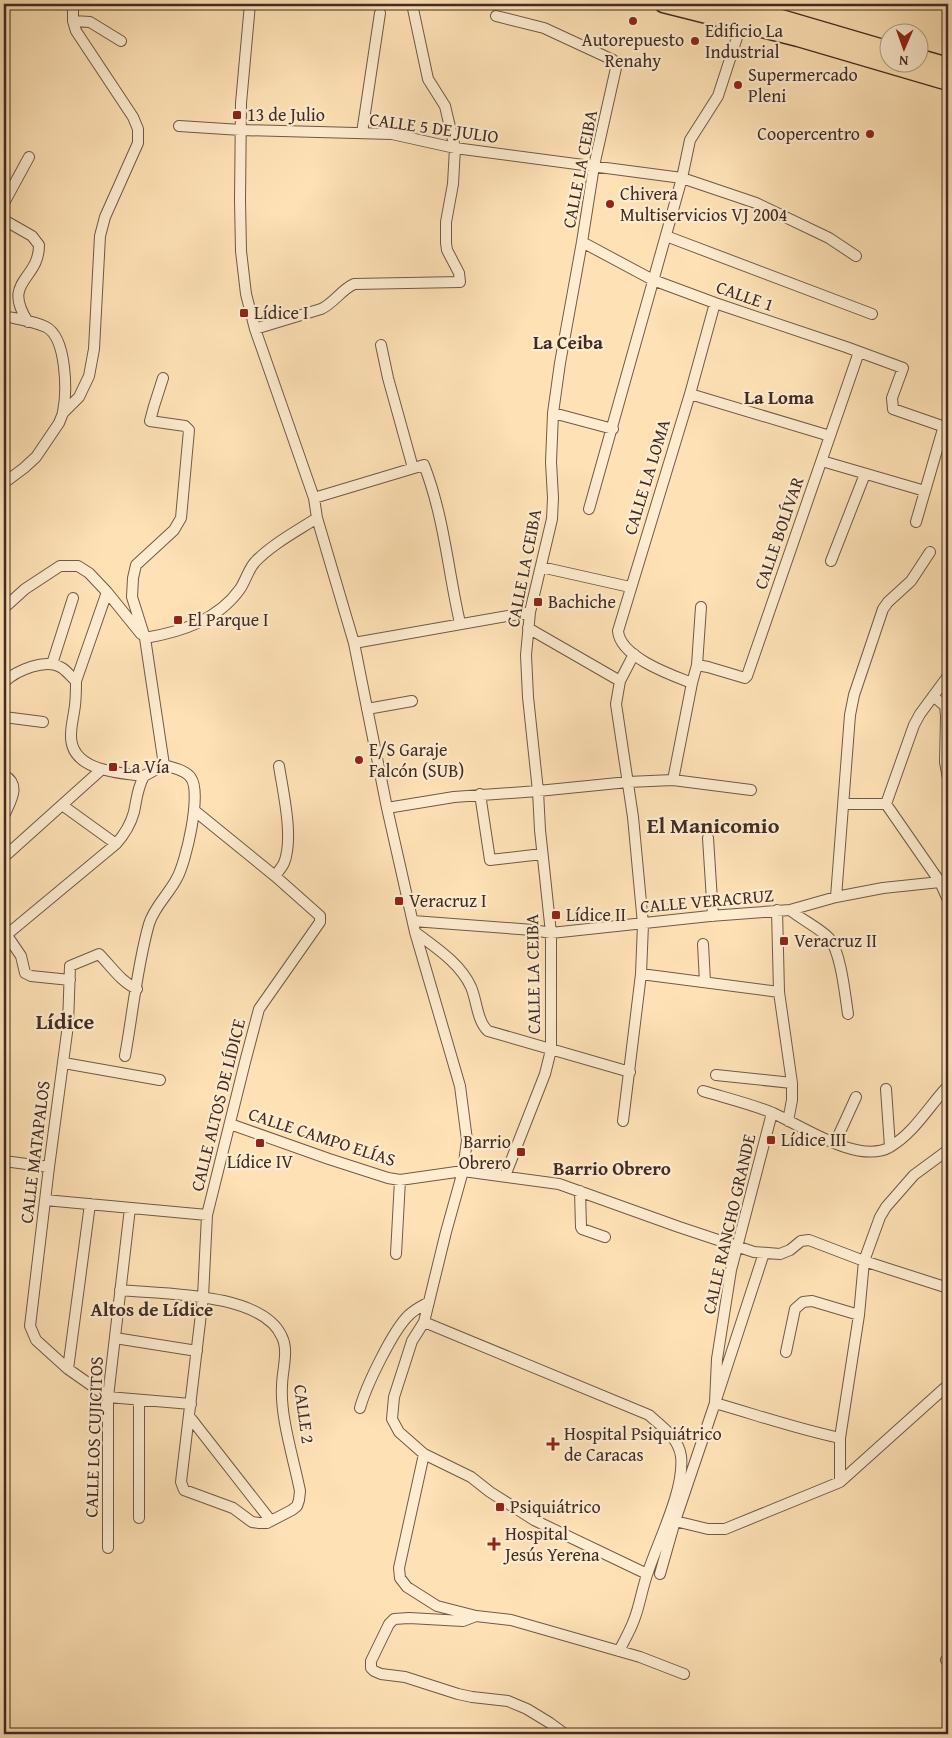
<svg xmlns="http://www.w3.org/2000/svg" width="952" height="1738" font-family="'Gentium Book Plus',serif">
	<style>
		.lines { fill: none; stroke-linecap: round; stroke-linejoin: round }
		.minor-casing { stroke: #705948; stroke-width: 12 }
		.primary-casing { stroke: #412b23; stroke-width: 19 }
		.minor { stroke: #feecd0; stroke-width: 10 }
		.primary { stroke: #fee2b6; stroke-width: 16 }
		.poi-dot { fill: #8f2418; stroke: #feecd0; stroke-width: 2 }
		.labels { text-anchor: middle; stroke-width: 4.5; stroke-linejoin: round; paint-order: stroke }
		.poi-label { font-size: 18px; fill: #412b23; stroke: #feecd0; text-anchor: start }
		.street-label { font-size: 18px; fill: #412b23; stroke: #feecd0 }
		.neighbourhood-label { font-size: 19px; font-weight: bold; fill: #412b23; stroke: #feecd0 }
		.district-label { font-size: 22px; font-weight: bold; fill: #412b23; stroke: #feecd0 }
	</style>
	<rect width="100%" height="100%" fill="#fee2b6"/>
	<filter id="stains"><feTurbulence type="fractalNoise" baseFrequency=".004" numOctaves="4"/><feColorMatrix values="0 0 0 0 .2 0 0 0 0 .09 0 0 0 0 .02 0 0 0 .5 -.17"/></filter>
	<radialGradient id="worn" r=".72"><stop offset=".6" stop-color="#630" stop-opacity="0"/><stop offset="1" stop-color="#630" stop-opacity=".3"/></radialGradient>
	<g class="lines">
		<g class="minor-casing">
			<path id="minor" d="M250,4L241,103L240,200L241,251L246,294L255,329L314,498L317,518L354,643L387,808L415,932L460,1086L467,1140L463,1171L446,1232L424,1322L412,1341L404,1366L394,1397L392,1419L399,1432L424,1454L471,1477L490,1492L534,1520L647,1574
				M496,16L544,28L613,60L616,68L594,166L582,242L560,363L553,413L551,462L553,498L552,519L530,612L526,655L528,697L538,791L540,830L551,933V1050L545,1074L505,1176
				M73,21L90,22L121,41
				M179,126L241,130L392,134L455,148L682,178L756,203L829,238L856,256
				M362,133L380,13
				M4,203L29,157
				M4,220L32,236L39,245C39,281 1,280 28,322
				M666,236L872,314
				M582,242L653,280L715,303L846,347L903,368L892,398L893,409L942,426L943,429L916,522
				M4,316C17,319 34,321 46,327C67,338 67,392 63,412
				M255,329L321,309C334,303 341,290 354,284L460,282L459,273L447,250L446,243V222L453,184L455,148L445,106L428,79L412,4
				M381,345L388,378L413,468
				M163,378L154,406L150,421L185,426L189,430L181,518L174,530L136,565L133,578L132,597L145,638L164,765
				M690,394L830,436
				M553,413L613,429
				M822,461L925,491
				M4,483L24,468L36,457L59,423L63,413L79,397L89,376L94,349L100,236L105,217L138,143V129L133,117L76,31L73,21V4
				M314,498L424,465C444,516 448,571 460,623
				M589,509L682,178L690,140L718,96L743,19
				M831,561L865,474
				M541,567L630,587
				M4,608L25,589L60,566H78L89,573L107,592L141,634
				M528,628L620,681
				M145,638C181,632 218,620 240,589C246,580 248,570 255,562C272,544 297,531 317,518
				M354,643L530,612
				M52,664L73,598
				M697,665L708,667L745,678L747,676L859,352
				M76,681L107,592
				M4,682C16,671 46,657 62,668C67,671 71,677 76,681C76,689 76,697 75,705C74,715 71,725 71,735C70,771 119,773 144,776
				M692,683C671,675 620,657 618,631L690,394L715,303
				M933,696L945,706L946,716L945,762L948,779
				M367,709L412,701
				M4,717L43,722
				M4,775C22,785 10,802 4,816
				M144,776L164,765
				M673,780L692,683L697,665L701,607
				M480,794L490,860L542,854
				M844,804H886L940,882L948,900
				M886,804L914,725L920,714L948,676
				M62,805L116,844
				M387,808L454,797L538,791L628,782L673,780L751,790
				M708,838L713,916
				M4,857L102,769
				M275,876C278,872 282,867 284,863C294,838 283,792 279,766
				M836,897L850,715L854,695L883,609L888,602L911,581L930,552
				M777,910L779,992L792,1083V1100L788,1121
				M790,910C802,920 818,927 829,938C841,952 845,995 848,1014
				M413,921L533,930L551,933L710,916L790,910L836,897L883,888L940,882
				M415,932C436,948 460,963 471,987C477,1001 477,1021 488,1031L630,1072
				M6,934L21,956L25,973L31,976L70,980
				M4,937L116,844C124,835 131,823 134,812C137,798 137,789 144,776
				M703,944L705,982
				M641,974L779,992
				M137,989C121,982 111,966 99,954L70,966L68,1025L49,1167L30,1326L36,1340L68,1369L108,1397L191,1404
				M125,1056C133,1012 137,966 149,924C154,907 169,894 177,878C186,862 202,793 191,778C186,770 173,768 164,765
				M64,1063L160,1080
				M716,1075L792,1083
				M886,1089L890,1147
				M703,1091C726,1098 751,1104 773,1113C802,1126 859,1165 890,1147C915,1132 929,1106 948,1086
				M623,1121L641,974L643,924L633,817L616,704L620,681L634,654
				M230,1124L329,1159L388,1178L400,1180L463,1171L559,1184L679,1227L754,1252L780,1254L790,1250L801,1241L809,1240L864,1261L948,1288
				M835,1143L856,1097
				M4,1161L49,1167
				M580,1191L581,1227L582,1229L605,1237
				M45,1200L207,1215
				M764,1253L715,1403C757,1415 797,1429 840,1438
				M396,1254L400,1180
				M120,1290C161,1294 263,1292 282,1337C289,1351 282,1371 282,1386C280,1417 294,1460 300,1491L299,1500L297,1506L292,1510L267,1523H259L252,1522L233,1508L184,1490L181,1482L203,1297L207,1215L245,1062L259,1009L320,922V916L275,876L195,811
				M424,1322L649,1415C662,1427 678,1437 681,1456C685,1489 658,1541 648,1572C642,1588 640,1605 634,1620C630,1631 624,1641 619,1651
				M115,1338L197,1351
				M786,1352L795,1309L803,1302L812,1301L859,1315
				M68,1369L90,1204
				M360,1408C366,1386 393,1330 409,1315C415,1309 422,1306 429,1302
				M189,1416L271,1521
				M424,1454L399,1568L400,1578L407,1587L437,1606L476,1616L511,1620L640,1657L684,1674
				M840,1482V1438L859,1315L864,1261L880,1217L886,1207L914,1175L948,1150
				M139,1518V1400
				M675,1521L708,1529H725L840,1482L948,1385
				M108,1548V1397L130,1208
				M660,1574L675,1521L715,1403L717,1359L731,1270L772,1113
				M476,1616L463,1621L409,1618L394,1619L389,1624L371,1661V1668L374,1671L381,1674L405,1677L458,1694L472,1697L508,1701L527,1709L550,1723L565,1734
				M946,1660H948"/>
		</g>
		<g class="primary-casing">
			<path id="primary" d="M663,4L798,38L948,82
				M723,4L781,18L890,50
				M920,58L948,66"/>
		</g>
		<use href="#minor" class="minor"/>
		<use href="#primary" class="primary"/>
	</g>
	<g class="poi-dot">
		<circle cx="633" cy="21" r="5"/>
		<circle cx="695" cy="41" r="5"/>
		<circle cx="738" cy="85" r="5"/>
		<rect x="232" y="110" width="10" height="10" rx="2.5"/>
		<circle cx="870" cy="134" r="5"/>
		<circle cx="610" cy="204" r="5"/>
		<rect x="239" y="308" width="10" height="10" rx="2.5"/>
		<rect x="533" y="597" width="10" height="10" rx="2.5"/>
		<rect x="173" y="615" width="10" height="10" rx="2.5"/>
		<circle cx="359" cy="760" r="5"/>
		<rect x="108" y="762" width="10" height="10" rx="2.5"/>
		<rect x="394" y="896" width="10" height="10" rx="2.5"/>
		<rect x="551" y="910" width="10" height="10" rx="2.5"/>
		<rect x="779" y="936" width="10" height="10" rx="2.5"/>
		<rect x="766" y="1135" width="10" height="10" rx="2.5"/>
		<rect x="255" y="1138" width="10" height="10" rx="2.5"/>
		<rect x="516" y="1147" width="10" height="10" rx="2.5"/>
		<path d="M550.5 1436.5h5v5h5v5h-5v5h-5v-5h-5v-5h5z"/>
		<rect x="495" y="1502" width="10" height="10" rx="2.5"/>
		<path d="M491.5 1536.5h5v5h5v5h-5v5h-5v-5h-5v-5h5z"/>
	</g>
	<g class="labels">
		<g class="poi-label">
			<text x="705" y="37">Edificio La<tspan x="705" dy="21">Industrial</tspan></text>
			<text x="633" y="46" text-anchor="middle">Autorepuesto<tspan x="633" dy="21">Renahy</tspan></text>
			<text x="748" y="81">Supermercado<tspan x="748" dy="21">Pleni</tspan></text>
			<text x="247" y="121">13 de Julio</text>
			<text x="860" y="140" text-anchor="end">Coopercentro</text>
			<text x="620" y="200">Chivera<tspan x="620" dy="21">Multiservicios VJ 2004</tspan></text>
			<text x="254" y="319">Lídice I</text>
			<text x="548" y="608">Bachiche</text>
			<text x="188" y="626">El Parque I</text>
			<text x="369" y="756">E/S Garaje<tspan x="369" dy="21">Falcón (SUB)</tspan></text>
			<text x="123" y="773">La Vía</text>
			<text x="409" y="907">Veracruz I</text>
			<text x="566" y="921">Lídice II</text>
			<text x="794" y="947">Veracruz II</text>
			<text x="781" y="1146">Lídice III</text>
			<text x="511" y="1148" text-anchor="end">Barrio<tspan x="511" dy="21">Obrero</tspan></text>
			<text x="260" y="1168" text-anchor="middle">Lídice IV</text>
			<text x="564" y="1440">Hospital Psiquiátrico<tspan x="564" dy="21">de Caracas</tspan></text>
			<text x="510" y="1513">Psiquiátrico</text>
			<text x="505" y="1540">Hospital<tspan x="505" dy="21">Jesús Yerena</tspan></text>
		</g>
		<g class="street-label">
			<text transform="translate(434 128) rotate(8)" y="6">CALLE 5 DE JULIO</text>
			<text transform="translate(580 169) rotate(-79)" y="6">CALLE LA CEIBA</text>
			<text transform="translate(745 296) rotate(19)" y="6">CALLE 1</text>
			<text transform="translate(647 477) rotate(-73)" y="6">CALLE LA LOMA</text>
			<text transform="translate(779 533) rotate(-71)" y="6">CALLE BOLÍVAR</text>
			<text transform="translate(524 568) rotate(-79)" y="6">CALLE LA CEIBA</text>
			<text transform="translate(707 901) rotate(-5)" y="6">CALLE VERACRUZ</text>
			<text transform="translate(533 974) rotate(-91)" y="6">CALLE LA CEIBA</text>
			<text transform="translate(218 1105) rotate(-76)" y="6">CALLE ALTOS DE LÍDICE</text>
			<text transform="translate(322 1137) rotate(18)" y="6">CALLE CAMPO ELÍAS</text>
			<text transform="translate(35 1152) rotate(-83)" y="6">CALLE MATAPALOS</text>
			<text transform="translate(729 1224) rotate(-77)" y="6">CALLE RANCHO GRANDE</text>
			<text transform="translate(304 1414) rotate(82)" y="6">CALLE 2</text>
			<text transform="translate(94 1437) rotate(-88)" y="6">CALLE LOS CUJICITOS</text>
		</g>
		<g class="neighbourhood-label">
			<text x="568" y="349">La Ceiba</text>
			<text x="779" y="404">La Loma</text>
			<text x="612" y="1175">Barrio Obrero</text>
			<text x="152" y="1316">Altos de Lídice</text>
		</g>
		<g class="district-label">
			<text x="713" y="833">El Manicomio</text>
			<text x="65" y="1029">Lídice</text>
		</g>
	</g>
	<rect width="952" height="1738" fill="none" stroke="#fee2b6" stroke-width="20"/>
	<rect x="5" y="5" width="942" height="1728" fill="none" stroke="#412b23" stroke-width="2.5"/>
	<rect x="10" y="10" width="932" height="1718" fill="none" stroke="#412b23"/>
	<g transform="translate(904 48) rotate(182)"><circle r="24" fill="#feecd0" stroke="#b29f8b"/>
	<path d="M0-4L9 19L0 12L-9 19Z" fill="#8f2418"/>
	<text y="-8" font-size="14" font-weight="bold" text-anchor="middle" fill="#412b23">N</text>
	</g>
	<rect width="100%" height="100%" filter="url(#stains)"/>
	<rect width="100%" height="100%" fill="url(#worn)"/>
</svg>
